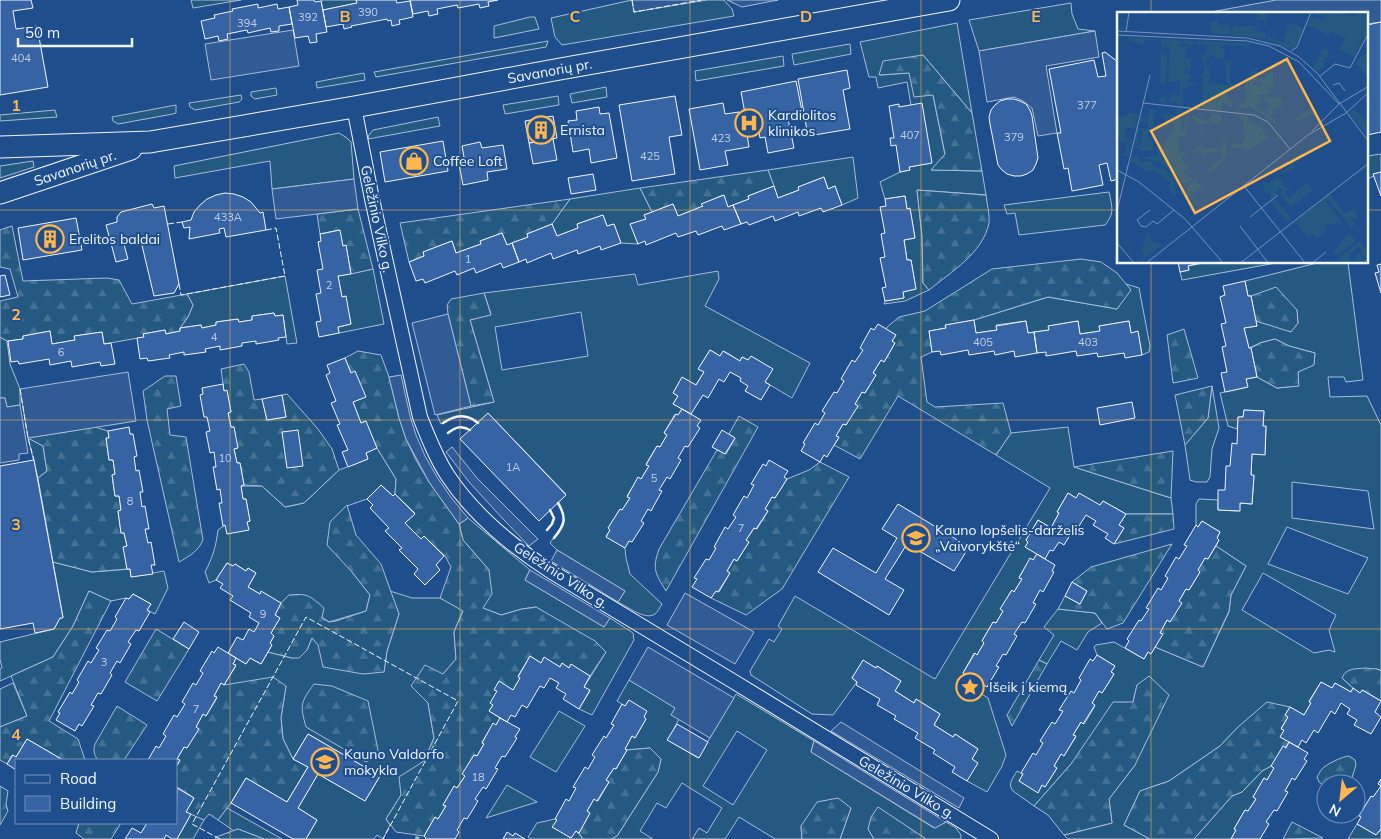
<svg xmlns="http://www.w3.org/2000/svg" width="1381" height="839" font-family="Mulish,sans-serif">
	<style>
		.grass { fill: #245a82; stroke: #a8bbd7; fill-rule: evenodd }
		.forest { fill: url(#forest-firs); stroke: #a8bbd7 }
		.parking { fill: #305b95; stroke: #a8bbd7 }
		.building { fill: #3563a3; stroke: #f2f6ff }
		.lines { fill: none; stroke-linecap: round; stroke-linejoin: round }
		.minor-casing { stroke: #f2f6ff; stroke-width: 16 }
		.primary-casing { stroke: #f2f6ff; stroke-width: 23 }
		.minor { stroke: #1f4e8c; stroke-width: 14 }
		.primary { stroke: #1f4e8c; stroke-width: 21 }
		.hedge { stroke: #97c8a6; stroke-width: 4; stroke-dasharray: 2.5 4; stroke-linecap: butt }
		.fence { stroke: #f2f6ff; stroke-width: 1; stroke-dasharray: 6 2.5; stroke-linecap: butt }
		.wall { stroke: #f2f6ff; stroke-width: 2.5 }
		.grid { fill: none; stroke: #ffb74d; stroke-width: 1; stroke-opacity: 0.55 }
		.labels { text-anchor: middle; stroke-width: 4; stroke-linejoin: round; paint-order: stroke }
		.number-label { font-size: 11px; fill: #c3d1e8 }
		.street-label { font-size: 14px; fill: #f2f6ff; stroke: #1f4e8c }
		.poi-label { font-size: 14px; fill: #f2f6ff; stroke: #1f4e8c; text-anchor: start }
		.inset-road { fill: none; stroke: #7391ba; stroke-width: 1 }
		.view { fill: #ffb74d; fill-opacity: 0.15; stroke: #ffb74d; stroke-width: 2.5 }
		.inset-edge { fill: none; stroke: #f2f6ff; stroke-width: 2.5 }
		.grid-label { font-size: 16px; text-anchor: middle; font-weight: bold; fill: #ffb74d; stroke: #1f4e8c; stroke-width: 4; stroke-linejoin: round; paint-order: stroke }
	</style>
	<defs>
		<pattern id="forest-firs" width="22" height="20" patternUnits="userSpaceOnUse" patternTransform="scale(1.25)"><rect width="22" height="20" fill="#245a82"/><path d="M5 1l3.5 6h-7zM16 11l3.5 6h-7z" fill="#447295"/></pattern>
	</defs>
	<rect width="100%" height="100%" fill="#1f4e8c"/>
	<path class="grass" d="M191,0H241L193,8Z
		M323,0H356L357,3L323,10L321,1Z
		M632,0L634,12L706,0H724L732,9L734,16L562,45L555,37L551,18Z
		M1071,3L1072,14L1078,29L1095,31L979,51L969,20Z
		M530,17H535L539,29L494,38V26Z
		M957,23L972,113L923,55L880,75L909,73L933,95L945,155L932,170L982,171L986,195L917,190L922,236L923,283L929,290L905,301L884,304L885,301L904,298L903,292L916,289L911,260H907L904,240L915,238L910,209H907L905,196L885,199L880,182L900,172L910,170L909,167L931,163L911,105L907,82L878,88L876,77H869L860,42Z
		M548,41L546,47L376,77L374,72Z
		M850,44L851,54L794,65L792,54Z
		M783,56L784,66L696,81L695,71Z
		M364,73L365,80L317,88L316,82Z
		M606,87L607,97L572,103L570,94Z
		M276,88L277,95L255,99L251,96V92Z
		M241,95L242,99L239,102L195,110L190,107L189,103Z
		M558,96L559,105L505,114L503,105Z
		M176,105V113L173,114L118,124L113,121L112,117Z
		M55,110L57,117L0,121V115Z
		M438,117L440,126L368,139L369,135L373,130Z
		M339,133L347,138L351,142L354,179L272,189L270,161L175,178L174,166Z
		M1381,154V172L1374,174V176L1367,179V156Z
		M853,157L858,198L842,205L835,186L828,189L824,177L799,187V190L778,198L768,170Z
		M33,161L34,167L0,178V166Z
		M640,188L652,212L644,215L646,219L631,224L638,244L621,243L614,224L607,226L603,215L577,224L578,228L557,236L552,224L570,199Z
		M1109,192C1112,207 1115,213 1105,225L1019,235L1015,213L1007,214L1004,205Z
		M1204,263H1276L1182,280L1180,272L1189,270L1188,266Z
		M1317,263H1348L1363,380L1346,382L1344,377H1328L1330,397L1367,396L1381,425V671L1377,669L1342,678L1353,688L1351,692L1335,683L1332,688L1321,682L1309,701L1311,703L1304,715L1290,707L1238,727L1220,746L1169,781L1140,791L1124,825L1150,839H1068L1064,835L1112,823L1109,799L1135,765L1137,685L1133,702L1071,764L1034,806L1013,791C1007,784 1013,778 1017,771L1023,774L1019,781L1038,792L1042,785L1045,787L1057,768L1054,766L1061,754L1064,755L1076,737L1073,735L1081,722L1084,724L1095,706L1092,703L1099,691L1102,693L1114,674L1111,672L1115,666L1097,655L1094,647L1096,645L1114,642L1144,659L1148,652L1155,647L1203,667L1229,612L1231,595L1246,566L1216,546L1219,540L1217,538L1220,532L1202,521L1198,527L1196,525V504L1199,499L1218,500V510L1239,511L1240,503L1252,504L1254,476L1251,475L1252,454H1265L1266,427L1263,426L1264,411L1244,410L1243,417H1238L1237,429L1228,426L1220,393L1247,387L1246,379L1257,377L1277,388L1298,386V372L1314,364L1315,353L1289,346L1275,339L1260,343L1249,348L1244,328L1257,326L1256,321L1291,331L1298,323L1297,310L1251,296H1248L1245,281ZM1292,482L1368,491L1374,529L1292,518ZM1287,527L1368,558L1348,594L1268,564ZM1263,573L1336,615L1329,630L1335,652L1329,650L1314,653L1242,610Z
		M373,269L384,324L339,333L338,327L351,324L345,296L342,297L338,276Z
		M718,271L719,279L705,306L810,363L792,398L765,382L748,360L742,357L740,361L724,351L720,356L710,350L699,368L704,372L696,385L682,378L673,393L678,396L673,404L682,409L678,415L675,414L664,433L667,435L660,447L657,446L646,464L649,466L641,479L638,478L627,496L630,498L622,510L620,509L608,528L610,530L606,536L625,548L626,558L630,574L662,604C660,607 658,612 655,614C646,621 626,606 618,602L625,591L557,550L550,543C561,527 569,522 558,503L566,494L488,413L478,423C465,412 454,416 441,424L437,415L494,402L470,320L491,314L484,293L635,274L638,285ZM581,312L588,356L502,370L495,327Z
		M285,276L297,343L287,344L283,315L275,316L274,313L252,316V320L239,322L238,319L216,322V325L202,328L201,325L180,328L188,317L193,305L187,294Z
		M1126,284L1139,288L1150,346L1149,352L1142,355L1138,332L1131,333L1129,321L1099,326L1100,331L1080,334L1078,321L1049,326V330L1028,333L1026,321L996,325L997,330L976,333L974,320L1048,297L1117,309L1130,290Z
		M0,337L7,341L10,364L20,389V405L7,407L5,398H0Z
		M1212,386L1219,428L1212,449L1210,477L1207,482H1196L1190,480L1185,445L1208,418Z
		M1068,427L1074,467L1171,498L1173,514H1126L1103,501L1100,505L1076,498L1068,493L1057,512L1059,513L1051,528L1038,520L1026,540L1037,554L1033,560L1030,559L1019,577L1022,579L1014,592L1011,591L1001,609L1003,611L996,623L993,622L982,641L984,643L977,655L974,653L963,673L965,674L961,681L988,698L1006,755L1002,766L987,792L967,781L972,759L978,749L955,734L953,737L934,725L940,714L916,699L914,703L895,691L901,681L877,666L876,668L863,661L852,678L857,682L833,715L812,714L751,675L750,671L769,639L774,642L782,629L778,626L795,596L935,679L1050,488L996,455L1011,433Z
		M28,438L43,446L47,471L38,478Z
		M377,448L396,479L395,494L393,496L381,485L367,499L347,506L352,572L370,595L366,611L329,622L289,595L281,603L261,592L260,594L248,587L256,573L248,568L246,571L235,564L233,566L227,563L216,580L209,583L205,572C213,557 216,546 218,530L225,525L248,530L247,522L250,521L246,499H243L241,486H262L285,507L304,503L339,470L368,459L366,453Z
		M468,518L530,570L525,580L604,627L610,618L633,633L634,640L592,715L579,709L590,691L584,687L606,652L536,607L522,609L501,615L483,608L489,570L463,540L459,524Z
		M53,562L92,572L130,569L131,577L164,571L168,588L155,614L147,610L151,604L133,594L129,599L126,598L111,601L89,591L73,626L53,657L0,681V669L2,668L0,659V642L54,629L60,618L63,617Z
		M390,591L412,598H440L463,610L454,632L456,659L443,674L428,703L434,738L424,761L416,767L401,795L386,819L390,825L383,839L377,835L374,839H306L317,820L298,808L318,774L365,801L380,776L308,734L293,759L283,739L281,718L286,686L224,685L236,666L233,664L236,658L246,664L250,658L261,664L268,652L292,658L307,650L312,638L318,645L384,672L387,651L399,614Z
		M1058,609L1095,613L1102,623L1088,632L1077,650L1061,641L1047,664L1039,660L1054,635L1044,627Z
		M629,680L676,708L672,715L679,719L668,740L698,758L736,694L814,741L811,752L934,828L946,822L956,828L961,835V839H926L878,808L868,829L874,839H840L851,808L801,826L802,839H775L739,817L725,839H692L699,828L707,833L722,808L682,783L666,808L657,803L640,831L653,839H611L617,836L658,772L661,759L650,748L627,750L625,749L632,736L635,738L646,719L629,700L625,706L617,701ZM737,731L767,750L733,805L703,786Z
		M13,683L27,716L0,727V689Z
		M559,711L585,726L556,772L530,757Z
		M1271,766L1274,768L1267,780L1264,778L1253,797L1256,799L1248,811L1245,810L1234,829L1236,830L1231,839H1194L1232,796L1242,792L1262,771Z
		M507,785L537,802L486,818Z
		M227,808L282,839H264L238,829L234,831L218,820Z
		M191,814L204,820L193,839H177Z
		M555,819L557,820L553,827L571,838L576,831L583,839H531L528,837L537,823Z
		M1357,824L1376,835L1381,829V839H1348Z"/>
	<path class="forest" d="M923,55L972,113L982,171L931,170L945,154L933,95L914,97L909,73L879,75L883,61Z
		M768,170L774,186L748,196L749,199L728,207L723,195L702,204L703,206L678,216L673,204L652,212L640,188Z
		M917,190L986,195C987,204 990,215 989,223C983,253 951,272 929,290L923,283L922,236Z
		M570,199L552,224L527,234L528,237L507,245L502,233L480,241L481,244L456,253L452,241L423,252L424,256L409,262L400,223Z
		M358,209L373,269L351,274L346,246H343L339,230L320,234L317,214Z
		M12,226L23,281L107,278L119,280L132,304L187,294L193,305L188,317L180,328V331L166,334L165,330L143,334L144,337L104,344L102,332L75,336V340L52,344L50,331L23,336V339L7,341L0,337V301L18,297L10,269L0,267V230Z
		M1081,259L1101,262L1117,273L1131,290L1117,309L1048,297L974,320L946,325V328L929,331L932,352L921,357L927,402L935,407L1003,403L1011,433L996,455L898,396L860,459L834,445L839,438L836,436L843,424L846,425L857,406L855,404L862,392L865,393L876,375L873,373L881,360L884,362L895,343L892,341L896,335L885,329L899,317L925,311L992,269Z
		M1276,287L1297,310L1298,323L1291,332L1256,321L1251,296Z
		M484,293L491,315L470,320L494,402L471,406L448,314L447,305L451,299Z
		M1184,329L1198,378L1173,383L1167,335Z
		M1275,339L1289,346L1315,353L1314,365L1298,372L1299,386L1277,388L1257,377L1251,348L1260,343Z
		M358,351L381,355L389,377L399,418L406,439L416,460L429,482L459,524L463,540L489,570L492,594L483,608L501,615L522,609L536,607L595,641L606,652L590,676L571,665L569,668L562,663L560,667L544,658L541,663L530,656L518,676L520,678L513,690L499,682L495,690L497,691L493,705L489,711L500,718L496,725L493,724L482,742L484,744L477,756L474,755L463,774L465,776L457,788L454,787L443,805L446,806L438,819L435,817L424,836L396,832L386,819L401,795L399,777L424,761L434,738L428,703L411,686L425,665L443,674L456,659L454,632L463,611L440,598L451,567L445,556L424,536L421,539L405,523L415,513L395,494L396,479L377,448L365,421L361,423L353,402L365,397L351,373L345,358Z
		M244,364L249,372L254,400L262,399L267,420L286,417L282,395L287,394L318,429L332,449L339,470L304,503L285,507L262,486L244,485L240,463H237L234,449L237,448L234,427H231L228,413L231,412L227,391H224L221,369Z
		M165,376H176L181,406L167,409L170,435L186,437L203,540C198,551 190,556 179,562L147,420L143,391Z
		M1212,386L1208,418L1185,445L1175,395Z
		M739,416L758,427L666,591C655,573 652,569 659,549L717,450L726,454L735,438L729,434Z
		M95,427L108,431L109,438L106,439L109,460H113L115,474L112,475L115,496H119L121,510L118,511L121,533H124L127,546L124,547L127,569L92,572L53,562L38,478L47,471L43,446L28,438Z
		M1173,451L1171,498L1074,467Z
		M820,462L849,477L782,589L746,615L711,598L716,591L719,592L730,573L727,571L734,559L737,561L749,542L746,540L754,528L757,529L768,511L765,509L772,497L775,498L787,479L809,470Z
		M347,505L356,535L381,564L399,614L387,651L384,672L363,674L323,667L318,645L312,638L307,650L299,658H292L268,652L272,645L270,643L274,636L271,633L280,618L275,615L281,603L289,595C308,593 310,596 324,608L322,618L329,622L336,621L366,611L370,595L352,572L327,545L330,522Z
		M1126,514H1173L1174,529L1114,544L1124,528L1119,525Z
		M1172,544L1123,623L1107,629L1095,613L1058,609L1065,596L1080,604L1087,591L1072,582L1091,567Z
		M1216,546L1246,566L1231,595L1229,611L1203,667L1155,647L1162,634L1160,633L1167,620L1170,622L1179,601L1186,589L1189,590L1200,572L1198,570L1205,558L1208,559Z
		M89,591L111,601L49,721L78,739L85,760H63L27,739L16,757L12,755L7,764L0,760V727L27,716L11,676L53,657L73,626Z
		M156,629L189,649L157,701L125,682Z
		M1039,660L1047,664L1012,726L1007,715Z
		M1365,668L1377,669L1381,671V701L1363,690L1360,693L1353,688L1342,678C1346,668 1355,669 1365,668Z
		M1149,676L1169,695L1135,765L1109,799L1112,823L1064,835L1048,815L1034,806L1071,764L1113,702H1133L1137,685Z
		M273,677L286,686L281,718L283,739L293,759L308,767L287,802L246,778L231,803L218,820L209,814L204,820L186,812L194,798L176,786V767L180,761L177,759L184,747L187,748L198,729L196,727L203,714L206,716L217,698L214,696L221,683L224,685Z
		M314,684L332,686L368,701L379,755L366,762L306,727C300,705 300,703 314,684Z
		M1267,702L1290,707L1285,715L1288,717L1281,728L1284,730L1289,742L1271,766L1262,771L1242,792L1232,796L1194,839H1150L1124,825L1140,791L1169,781L1220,746L1238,727Z
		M117,706L147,725L124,760H98C94,755 93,751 95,744Z
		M650,748L661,759L658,772L617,836L611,839H583L579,833L590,813L587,811L594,799L598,801L609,782L606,780L614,768L616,769L627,750Z
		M1349,756L1355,760L1356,765L1350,784H1326V788L1319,782L1317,777C1319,774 1320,771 1322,769C1325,765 1343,756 1349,756Z
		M0,786L8,791L6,804L8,811L0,825Z
		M838,798L851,808L840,839H802L801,826L817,802Z
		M878,807L926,839H874L868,829L871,817Z
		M1292,822L1323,838L1283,839Z
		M79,823H121L111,839H84L76,833Z
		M238,829L264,839H215L216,837Z"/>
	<path class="parking" d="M632,0H706L634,12Z
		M727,0H778L742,7Z
		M1276,0H1381V22L1367,24V14H1200Z
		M293,30L299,66L211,80L205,44Z
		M1095,31L1099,57L1046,66L1057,133L1038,136L1032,108L1023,101L1014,97L987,102L979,51Z
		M354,179L358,209L276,219L272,189Z
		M448,314L471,406L435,415L412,323Z
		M128,372L136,421L28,438L20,389Z
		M401,375L410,416L416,435L425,456L437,477L450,496L468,518L459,524L429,482L406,439L399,418L389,377Z
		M0,398H5L7,407L20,405L28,453L19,454V460L0,463Z
		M452,447L477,478L538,539L529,546L504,520L469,482L446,452Z
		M557,550L625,591L618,602L551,561Z
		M530,570L610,618L604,627L525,580Z
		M685,593L754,632L735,664L667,625Z
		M648,647L734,698L710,738L671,715L675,708L629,680Z
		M841,722L964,798L959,808L831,731Z
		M814,741L946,822L935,828L811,752Z"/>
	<path class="building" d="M0,0H31L33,8L13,11L16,29L37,26L48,87L0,95Z
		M297,0H314L315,2L321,1L327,32L316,34L317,42L310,43L308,36L295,38L289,7L298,5Z
		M356,0H396L397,3L410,1L413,17L399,20L400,24L392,26L391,20L388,21L387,19L351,26L352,27L344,29L343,24L326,27L323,10L357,3Z
		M410,0H498L488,2L489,6L480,8L479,4L458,8L457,5L437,9L438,14L429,16L428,11L413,14Z
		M258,4V8L277,4L278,9L289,7L292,24L279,26V31L271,32L270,28L248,33L247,30L227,34L228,39L219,41L218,36L205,39L201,21L215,18L214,15L233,11L232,9Z
		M1381,22V132L1367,135V25Z
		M1105,52L1118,62V179L1111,181L1107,163L1099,165L1103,185L1072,191L1068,168L1064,169L1057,133H1061L1049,69L1094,60L1098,77L1106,76L1102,53Z
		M847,70L850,88L843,90L850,129L808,136L798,79Z
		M796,81L803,116L788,119L794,148L768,153L765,137L760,138L756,117L746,119L741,92Z
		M675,96L682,135L669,137L675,174L632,181L619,105Z
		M1007,99H1014L1020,101L1026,104L1030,110L1032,116L1038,158L1036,164L1033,170L1027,174L1021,176H1014L1007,174L1002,170L998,165L990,124L989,117L991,110L995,105L1000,101Z
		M723,103L725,114L739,112L742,129L746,128L749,147L725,151L728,165L700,170L689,109Z
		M922,103L932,163L909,167L910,170L900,172L896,145L891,146L890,138H894L889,106L899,104V107Z
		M599,107L600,114L609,113L617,158L591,163L589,149L573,152L568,121L577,120L576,111Z
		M553,116L557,138L529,143L525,121Z
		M553,139L557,160L533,164L529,143Z
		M443,141L448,171L385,182L380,152Z
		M480,142L482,148L503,145L507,169L487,172L488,180L463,185L459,164L465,163L462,146Z
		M1381,172V196L1373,174Z
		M593,174L596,190L571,194L568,178Z
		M824,177L828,189L835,186L842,205L823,212L821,208L799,216L798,212L775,221L773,216L749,225L747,222L741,224L733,205L749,199L748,196L774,186L778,198L799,190L798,187Z
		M225,193L234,194L243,197L251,202L260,213L263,212L266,230L226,237L224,228L219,229L220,233L189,239L190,227L184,228L182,222L191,220L194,212L200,205L207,199L216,195Z
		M724,195L728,207L733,205L741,224L724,230L722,226L698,235L696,231L678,237L676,233L646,245L645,241L638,244L630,224L646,219L644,215L673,204L678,216L703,206L701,204Z
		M905,196L907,209L910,208L915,238L904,240L907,260H911L916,289L903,292L904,298L885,301L882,288L886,287L880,258L885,257L881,234L885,233L880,207L886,206L885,199Z
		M152,204L154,208L164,206L179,284L174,293L154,296L140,237L123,241L128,259L116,262L106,225L117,222V217L121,212Z
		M603,215L607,226L614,224L621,243L601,250L600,246L578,254L577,250L553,259L551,253L527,263L526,259L519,262L512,243L528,237L527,234L552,224L557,236L578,228L577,224Z
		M76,218L82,250L23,260L18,228Z
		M340,230L343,246L346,245L351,274L338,276L342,297L346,296L351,324L338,327L339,333L319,337L316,322L321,321L316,294L321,293L317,270L323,269L318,242L321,241L320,234Z
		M502,233L507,245L512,243L519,262L503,268L501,263L476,273L474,268L457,275L455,271L425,283L423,279L416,281L409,262L424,256L423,252L452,241L456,253L481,244L480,241Z
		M1178,262H1204L1188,266L1189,270L1180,272Z
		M1381,264V293L1375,273L1379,272L1377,265Z
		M5,275L10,295L0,297V276Z
		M1245,281L1248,296H1251L1257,326L1244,328L1249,348H1251L1257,377L1246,379L1248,387L1225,392L1221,373L1227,372L1222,347L1226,346L1221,324L1226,323L1220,297L1225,295L1223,286Z
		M274,313L275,316L283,315L286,337L278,338L279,340L256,344V341L242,343V346L220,350V346L205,349L206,352L184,355V352L169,355L170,358L148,361L147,358L140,359L137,338L144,337L143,334L165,330L166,334L180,331V328L201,325L202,328L216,325V322L238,319L239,322L252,320V316Z
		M974,320L976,333L997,330L996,326L1026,321L1028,333L1034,332L1037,353L1015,357L1014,351L995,355L994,351L969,355L968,350L941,355L940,351L932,352L929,331L946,328L945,325Z
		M1078,321L1080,334L1100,331L1099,326L1129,321L1131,333L1138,331L1142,355L1125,358L1124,353L1098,357L1097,353L1077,356L1076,351L1046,356V352L1037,353L1034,332L1049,330L1048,326Z
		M878,324L896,335L892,341L895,343L884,362L881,360L873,373L876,375L865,393L862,392L855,404L858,406L846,425L843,424L836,436L839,437L827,457L824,455L820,462L801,451L805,444L803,443L815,423L818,425L825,413L822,411L834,392L837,393L844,381L841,379L852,360L855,362L863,350L860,348L871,328L874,330Z
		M50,331L52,344L75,340L74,336L102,332L104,344L111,343L115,364L101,366L100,362L72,367L71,361L50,365L49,359L19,364L18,361L11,362L8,341L23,339V336Z
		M710,350L720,356L723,351L740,361L742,357L748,360L751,356L773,369L765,382L770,385L761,400L745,391L748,386L740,381L741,378L730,372L724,382L719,379L708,398L703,395L691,414L673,404L678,396L673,393L682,377L696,385L704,372L698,369Z
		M345,358L351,373L355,371L366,397L353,402L361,423L366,421L377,448L366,453L368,459L348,467L342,452L348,450L337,425L340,424L331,403L336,401L326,375L330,373L327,365Z
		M223,384L224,391L227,390L231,412L228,413L231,427H234L238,448L234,449L237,463H240L244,485L241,486L243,499H246L250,521L247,522L249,530L227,534L225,525L223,526L219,503H222L220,489L217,490L213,467H216L214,452L210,453L206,432L210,431L207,417H204L200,395L203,394L202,388Z
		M282,395L286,417L267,420L262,399Z
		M1132,402L1135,418L1100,425L1097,408Z
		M682,409L701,420L697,426L700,428L688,447L685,446L678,458L681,460L670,479L667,477L659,490L662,491L651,511L648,509L641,521L644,523L632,542L629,541L625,548L606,537L610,530L608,528L620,509L622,510L630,498L627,497L638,477L641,479L649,466L646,465L657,446L660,447L667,435L664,433L676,414L678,415Z
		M1244,410L1264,411L1263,426H1266L1265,455L1252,454L1251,475H1254L1252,504L1240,503V511L1218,510V490H1225L1226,466H1230L1232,443L1237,444L1238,417H1243Z
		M488,413L566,495L539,521L460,439Z
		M129,427L130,434H133L137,456L134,457L136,471L139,470L143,492H140L142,507L145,506L149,529H145L148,543L151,542L155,565H151L153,574L131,577L130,569H127L123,547L127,546L124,533H121L118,511L121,510L119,496H115L112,475L115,474L113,460H109L106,438H109L108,431Z
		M298,430L303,466L287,468L282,432Z
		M722,430L735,438L725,454L712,447Z
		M34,460L63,618H60L54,629L35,633L33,623L0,629V466Z
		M769,460L788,471L784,477L787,479L775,498L772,497L765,509L768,511L756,529L754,528L746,540L749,542L737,561L734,559L727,571L730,573L718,592L716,591L711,598L692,587L697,579L694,578L706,559L709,560L716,548L714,547L725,527L728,529L736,517L733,515L744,496L747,498L754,485L751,484L763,464L766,466Z
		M381,485L393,496L395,494L415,514L405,523L421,539L424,536L444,556L436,565L440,570L425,585L414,574L418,569L399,550L402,548L385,531L389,528L370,508L373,505L367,499Z
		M1068,493L1076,498L1079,493L1100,505L1103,501L1126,514L1119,525L1124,528L1114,544L1105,538L1108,534L1093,525L1096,521L1086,515L1079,526L1076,525L1064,545L1059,542L1053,551L1050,550L1045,559L1025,547L1028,542L1026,540L1038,520L1051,528L1059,513L1057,512Z
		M898,504L969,547L954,571L907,544L885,579L904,590L889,615L818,572L833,548L876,573L897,538L882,529Z
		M1202,521L1220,532L1217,538L1219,540L1208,559L1205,558L1198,570L1200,572L1189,590L1186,589L1179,601L1182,603L1170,622L1167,620L1160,633L1163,634L1151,654L1148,652L1144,659L1125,648L1129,641L1127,639L1139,620L1141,621L1149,609L1146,608L1158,588L1161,590L1168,578L1165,576L1176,557L1179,559L1187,546L1184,545L1196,525L1198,527Z
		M1037,554L1055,565L1052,571L1054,572L1043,592L1040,590L1033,603L1036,604L1025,623L1022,622L1014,634L1017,636L1006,655L1003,654L996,666L999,667L987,687L984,685L980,692L961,681L965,674L963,673L975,653L977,655L984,643L982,641L993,622L996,623L1003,611L1000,609L1012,590L1014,592L1022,579L1019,578L1030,558L1033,560Z
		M227,563L233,566L235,564L246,571L248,568L256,573L248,587L260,594L261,591L281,603L275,615L280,618L271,633L274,636L270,643L272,645L261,664L250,658L246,664L228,653L237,637L243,640L249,629L254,632L259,623L249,617L251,613L230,600L233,596L220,588L223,584L216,580Z
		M1072,582L1087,591L1080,604L1065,596Z
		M133,594L151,604L147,610L150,612L139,631L136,630L128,642L131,644L120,663L117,661L110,673L112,675L101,694L98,693L91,705L94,706L82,726L79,724L75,731L56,720L60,713L58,712L70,692L72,694L79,682L77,680L88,661L91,663L99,650L96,648L107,630L110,631L117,619L115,617L126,598L129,599Z
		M184,622L199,632L189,649L173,639Z
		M218,647L236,658L233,664L236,665L224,685L221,683L214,696L217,697L206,716L203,714L196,727L199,729L187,748L184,747L177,759L180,760L176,767V760H148L156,746L159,748L166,736L163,734L174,715L177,717L185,704L182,702L193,683L196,685L203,673L200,671L212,651L214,653Z
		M1097,655L1115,666L1111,672L1114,674L1102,693L1099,691L1092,703L1095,705L1083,724L1081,722L1073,735L1076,736L1064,756L1061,754L1054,766L1057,768L1045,787L1042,785L1038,793L1019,781L1023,774L1021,773L1033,753L1036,755L1043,743L1040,741L1052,722L1055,724L1063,711L1059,710L1071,691L1074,693L1081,680L1079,678L1090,659L1093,661Z
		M530,656L541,663L544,657L560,667L562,663L569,668L571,664L590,676L584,687L590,690L579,709L563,699L566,694L556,688L559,683L550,678L544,688L540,686L527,708L522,705L515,717L511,715L507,722L489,711L493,705L490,703L497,691L494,690L499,681L513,690L520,678L518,677Z
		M863,660L876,668L877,666L901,681L895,691L914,703L916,699L940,714L934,725L953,737L955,734L978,749L972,759L978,763L967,781L952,772L955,767L933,753L935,750L915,738L918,733L894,719L896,716L877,705L880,699L856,685L857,682L852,678Z
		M1321,682L1332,688L1335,683L1351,692L1353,688L1360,693L1362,690L1381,701L1375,712L1381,717L1371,734L1354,725L1357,720L1347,714L1350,709L1341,703L1335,714L1331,711L1318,733L1314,730L1306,743L1302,740L1298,747L1280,737L1284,730L1281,729L1288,717L1285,715L1290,707L1304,715L1311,703L1309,702Z
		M629,700L647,711L644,717L646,719L635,738L632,736L625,749L627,750L616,769L614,768L606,780L609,782L597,801L594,799L587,811L590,813L579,833L576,831L571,838L552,827L557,820L555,819L566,799L569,801L576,788L573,787L585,767L588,769L595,757L592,755L604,736L606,738L614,725L611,724L622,704L625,706Z
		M500,718L520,729L515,737L517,738L505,757L502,756L495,768L498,769L486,789L483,787L475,799L478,801L472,811L467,819L464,818L457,830L459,832L455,839H426V838L424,836L435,817L438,819L446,806L443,805L454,786L457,788L465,776L462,774L474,755L477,756L484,744L482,743L493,723L496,725Z
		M677,724L708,742L699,758L667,740Z
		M308,734L380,776L365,801L318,774L298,808L317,820L306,839H293L231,803L246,778L287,802L308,767L293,759Z
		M27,739L63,760H16V770L7,764L13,755L16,757Z
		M1289,742L1308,753L1304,759L1307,761L1295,780L1292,778L1285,791L1288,792L1277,811L1274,810L1266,822L1269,824L1260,839H1231L1236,830L1234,829L1245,810L1248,811L1256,799L1253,797L1264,778L1267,780L1274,768L1271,766L1283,746L1286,748Z
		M1381,779V829L1376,835L1357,824L1361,817L1359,816L1371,796L1373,797L1381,786L1378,784Z
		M177,788L194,798L186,812L191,814L177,839H172L166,835L164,839H125L132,828L141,833L147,823H176Z
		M507,832L513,836L515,833L525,839H503Z"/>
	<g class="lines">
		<g class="minor-casing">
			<path id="minor" d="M354,107L372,199L420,417C428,437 436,458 448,476C473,514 514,548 552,572L736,683L991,839"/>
		</g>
		<g class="primary-casing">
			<g id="primary">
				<path id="s1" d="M0,147L150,142L354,107L560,69L949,0"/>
				<path id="s2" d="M0,193L131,149"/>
			</g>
		</g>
		<use href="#minor" class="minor"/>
		<use href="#primary" class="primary"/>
		<path class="hedge" d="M417,839L418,835"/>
		<path class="fence" d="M632,0L634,12L701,0
			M168,224L182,222
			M179,284L181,295L285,276L276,228L266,230
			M20,389L28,438L34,460
			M220,839L192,824L306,617L458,701L383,839"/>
		<path class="wall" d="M443,423C455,415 466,413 478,423
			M448,433C456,427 461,425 470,430
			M547,530L552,524L554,518L550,510
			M554,538C565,525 567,518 558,503"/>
	</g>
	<path class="grid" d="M230,0V839M460,0V839M690,0V839M921,0V839M1151,0V14M0,210H1118M1367,210H1381M1151,262V839M0,420H1381M0,629H1381"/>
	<defs>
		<g id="hospital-ring" transform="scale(1.4375)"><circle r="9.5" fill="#1f4e8c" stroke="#ffb74d" stroke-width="1.5"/><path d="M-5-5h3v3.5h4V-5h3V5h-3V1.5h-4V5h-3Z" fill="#ffb74d"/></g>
		<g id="building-ring" transform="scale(1.4375)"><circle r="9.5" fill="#1f4e8c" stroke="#ffb74d" stroke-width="1.5"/><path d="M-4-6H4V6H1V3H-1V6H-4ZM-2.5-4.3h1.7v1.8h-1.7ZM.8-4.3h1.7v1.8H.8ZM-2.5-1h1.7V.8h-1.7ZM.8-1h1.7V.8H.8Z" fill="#ffb74d"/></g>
		<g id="shop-ring" transform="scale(1.4375)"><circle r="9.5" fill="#1f4e8c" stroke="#ffb74d" stroke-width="1.5"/><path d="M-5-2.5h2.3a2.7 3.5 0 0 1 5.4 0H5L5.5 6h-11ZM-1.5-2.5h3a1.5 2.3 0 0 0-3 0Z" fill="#ffb74d"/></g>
		<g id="school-ring" transform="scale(1.4375)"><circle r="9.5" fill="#1f4e8c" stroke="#ffb74d" stroke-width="1.5"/><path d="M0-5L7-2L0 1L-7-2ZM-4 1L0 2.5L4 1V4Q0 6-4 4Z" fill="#ffb74d"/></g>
		<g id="sight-ring" transform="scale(1.4375)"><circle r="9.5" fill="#1f4e8c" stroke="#ffb74d" stroke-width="1.5"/><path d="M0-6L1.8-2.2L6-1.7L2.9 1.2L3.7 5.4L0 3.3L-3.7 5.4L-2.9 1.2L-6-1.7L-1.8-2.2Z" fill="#ffb74d"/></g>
	</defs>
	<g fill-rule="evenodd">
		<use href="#hospital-ring" x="749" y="123"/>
		<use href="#building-ring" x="541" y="130"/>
		<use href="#shop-ring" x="414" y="161"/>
		<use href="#building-ring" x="50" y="239"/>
		<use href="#school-ring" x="916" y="538"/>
		<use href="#sight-ring" x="970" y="687"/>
		<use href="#school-ring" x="325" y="762"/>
	</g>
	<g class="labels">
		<g class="number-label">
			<text x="368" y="16">390</text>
			<text x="308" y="21">392</text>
			<text x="247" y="27">394</text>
			<text x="21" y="62">404</text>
			<text x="1087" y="109">377</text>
			<text x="910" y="139">407</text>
			<text x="1014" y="141">379</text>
			<text x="721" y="142">423</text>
			<text x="650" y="160">425</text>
			<text x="228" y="221">433A</text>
			<text x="468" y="263">1</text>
			<text x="329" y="289">2</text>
			<text x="214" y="341">4</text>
			<text x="983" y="346">405</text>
			<text x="1088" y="346">403</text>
			<text x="61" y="356">6</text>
			<text x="225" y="462">10</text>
			<text x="513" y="471">1A</text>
			<text x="654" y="482">5</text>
			<text x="130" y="505">8</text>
			<text x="741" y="532">7</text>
			<text x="263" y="618">9</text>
			<text x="104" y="666">3</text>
			<text x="196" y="713">7</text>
			<text x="478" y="781">18</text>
		</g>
		<g class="street-label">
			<text dy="5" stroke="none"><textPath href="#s1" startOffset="556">Savanorių pr.</textPath></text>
			<text dy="5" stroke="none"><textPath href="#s2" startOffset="79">Savanorių pr.</textPath></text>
			<text transform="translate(377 219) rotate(78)" y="5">Geležinio Vilko g.</text>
			<text transform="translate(561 575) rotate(33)" y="5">Geležinio Vilko g.</text>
			<text transform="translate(907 787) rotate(31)" y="5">Geležinio Vilko g.</text>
		</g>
		<g class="poi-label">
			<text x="768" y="120">Kardiolitos<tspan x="768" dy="16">klinikos</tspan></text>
			<text x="560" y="135">Ernista</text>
			<text x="433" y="166">Coffee Loft</text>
			<text x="69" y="244">Erelitos baldai</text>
			<text x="935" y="535">Kauno lopšelis-darželis<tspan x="935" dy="16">„Vaivorykštė“</tspan></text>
			<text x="989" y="692">Išeik į kiemą</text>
			<text x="344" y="759">Kauno Valdorfo<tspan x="344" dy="16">mokykla</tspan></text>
		</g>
	</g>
	<g transform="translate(1117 12)">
		<rect width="251" height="251" fill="#1f4e8c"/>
		<path d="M140,0H150L149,18L147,8H140V15L136,18L149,21L148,27L115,23L116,14H139ZM195,0H223L236,4L242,0L251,5V26L247,24L237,45L223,38L228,26L214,20L213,24L191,13L193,5L207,9L208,5ZM101,9V13H113V23L95,22L93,10ZM172,11L188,16L179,35L173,37L150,28L152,21V25L166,30ZM7,25L40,27L41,28H28L25,33ZM44,27L77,29V33L63,31V35L77,34L70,36L68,42L69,46L77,45L73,48V59H70V53L67,61L73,62L71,70L78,72L65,77L67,96L58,90L44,91L42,86L51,83L49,88L52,90L53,83H63V69L51,70L53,35L46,34L45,43H50L49,71H43ZM80,29L133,31L134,35L108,33L102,35L101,42L91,32L79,33ZM89,36L90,95L92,71L110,73L108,50L115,48L112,68L118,76L111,77V90L113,88L116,95L106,91L105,99L76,96V93L85,95L82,91L86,86V67L83,63L87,62V48L83,43H88ZM206,36L211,37V45L205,49L208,53L200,59L196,55ZM251,39V66L238,50ZM134,58L149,60L140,62L142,70H136V73H145V70L151,77L156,74L150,83H141L144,91L139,93H136L132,79ZM163,83L165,94L158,96L153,105L149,101L153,93L146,88L149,85L161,86ZM60,96L65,98L62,106L66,119L70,104L73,105L70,107L69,121L72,123L61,126L62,138L70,142L65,145L66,151L73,154L66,162L73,160L69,165L77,166L68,174L60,163L63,160L59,162L42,150L23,145H41L40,135L48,131L58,113L53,108L49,120L47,101L60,104ZM33,97L39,98V102L36,101L37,119L33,118L30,126L34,124L37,139H25L18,135L22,133L24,136L25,118H22L21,131H18L21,116L31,117V108L23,110L24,105L31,107ZM236,97L247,106L246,109L251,108L249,121L233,102ZM11,100L22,103L18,116H8V126L15,128L11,144L0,143L9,142L10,129L4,130L2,126L0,105L10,104ZM95,102H105L104,112L86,111L85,136H92V139L87,143L84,139L73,141L85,132L84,113L76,107L75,103L92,109ZM117,103L131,104L132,110L144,114L148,110L144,115L151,126L129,140L128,136H115V131L124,132L127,127L126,108ZM15,144H20L23,150L36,149L35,153L41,156L45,157V153L55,165L56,162L59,184L51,176L55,166L43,158L13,150ZM182,146L177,152L179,155L161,164L168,175L174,176L163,183L166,178L161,176L160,183L153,188L154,181H149L145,171H152ZM83,163L80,168L82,173H88L67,188L71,174ZM213,182L227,201L237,197L241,206L234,207L238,211L235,216L211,187L209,190L225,210L222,213L219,210L215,214L212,211L207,218H210L198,228V221L191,225L178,210ZM232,220L238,230L223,241L215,242ZM31,221L35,228L46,233L19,251L28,243L25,238ZM243,229L251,240V251H243L238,245L243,241L246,248L250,246L244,241V236L240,235L231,245L236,251H227L222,245Z" fill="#245a82"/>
		<path d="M90,32L101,42L102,35L108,36L107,46L104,48L93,43L90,48ZM90,50L93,61L90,95L87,89ZM153,59L156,61V74L151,77L143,70V65L149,66ZM131,68L132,79L137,83L136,93L158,108L160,113L134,95L120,97L129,88L128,72ZM195,96L200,98L196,101L202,106L200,108L196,103L179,109V106ZM105,129L109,130V145L102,154L94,160H88L105,145L102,138L94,142L92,139V136L105,137ZM16,150L43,158L55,166L53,170L37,158L31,160ZM190,171L196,178L174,195L163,183L167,180L171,186ZM158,187L174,206L170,210L154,190Z" fill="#245a82"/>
		<path class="inset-road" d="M0,19L130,26L163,34L182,45L200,61L252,130M9,20L12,0M0,23L130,29L152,34L182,50L222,92M174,39L180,35L194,0M203,64L218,52L233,56L252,20M216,73L222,71L228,79M26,91L137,103L151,110L173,137M195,119L222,92L252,74M0,158L22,170L68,207L107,252M127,174L189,252M33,198L20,208L24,214L29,215L36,209L40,212L57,198M0,199L33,63M133,205L161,183M123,214L152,252M0,231L18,252M28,252L191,123L229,101L252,80M122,252L252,151M194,252L209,240"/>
		<path class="view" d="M170,47L213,129L78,201L34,119Z"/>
		<rect width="251" height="251" class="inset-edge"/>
	</g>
	<g class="grid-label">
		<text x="345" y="22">B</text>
		<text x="575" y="22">C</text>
		<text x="806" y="22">D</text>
		<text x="1036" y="22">E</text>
		<text x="16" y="111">1</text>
		<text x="16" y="320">2</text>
		<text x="16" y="530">3</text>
		<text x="16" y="740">4</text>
	</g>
	<rect x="15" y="759" width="162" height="65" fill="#1f4e8c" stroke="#7391ba"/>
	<rect x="25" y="775" width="25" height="8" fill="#1f4e8c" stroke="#7391ba"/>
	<text x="60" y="784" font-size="15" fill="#f2f6ff">Road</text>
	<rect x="25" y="796" width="25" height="15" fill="#3563a3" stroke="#7391ba"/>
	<text x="60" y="809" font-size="15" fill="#f2f6ff">Building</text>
	<g transform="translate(1341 799) rotate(208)"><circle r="24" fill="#1f4e8c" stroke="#7391ba"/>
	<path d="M0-4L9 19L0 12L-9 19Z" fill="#ffb74d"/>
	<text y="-8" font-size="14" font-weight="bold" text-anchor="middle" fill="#f2f6ff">N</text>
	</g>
	<path d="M18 38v8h114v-8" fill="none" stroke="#f2f6ff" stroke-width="2.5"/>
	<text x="25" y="38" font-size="15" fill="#f2f6ff" stroke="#1f4e8c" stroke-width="4" paint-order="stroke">50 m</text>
</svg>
